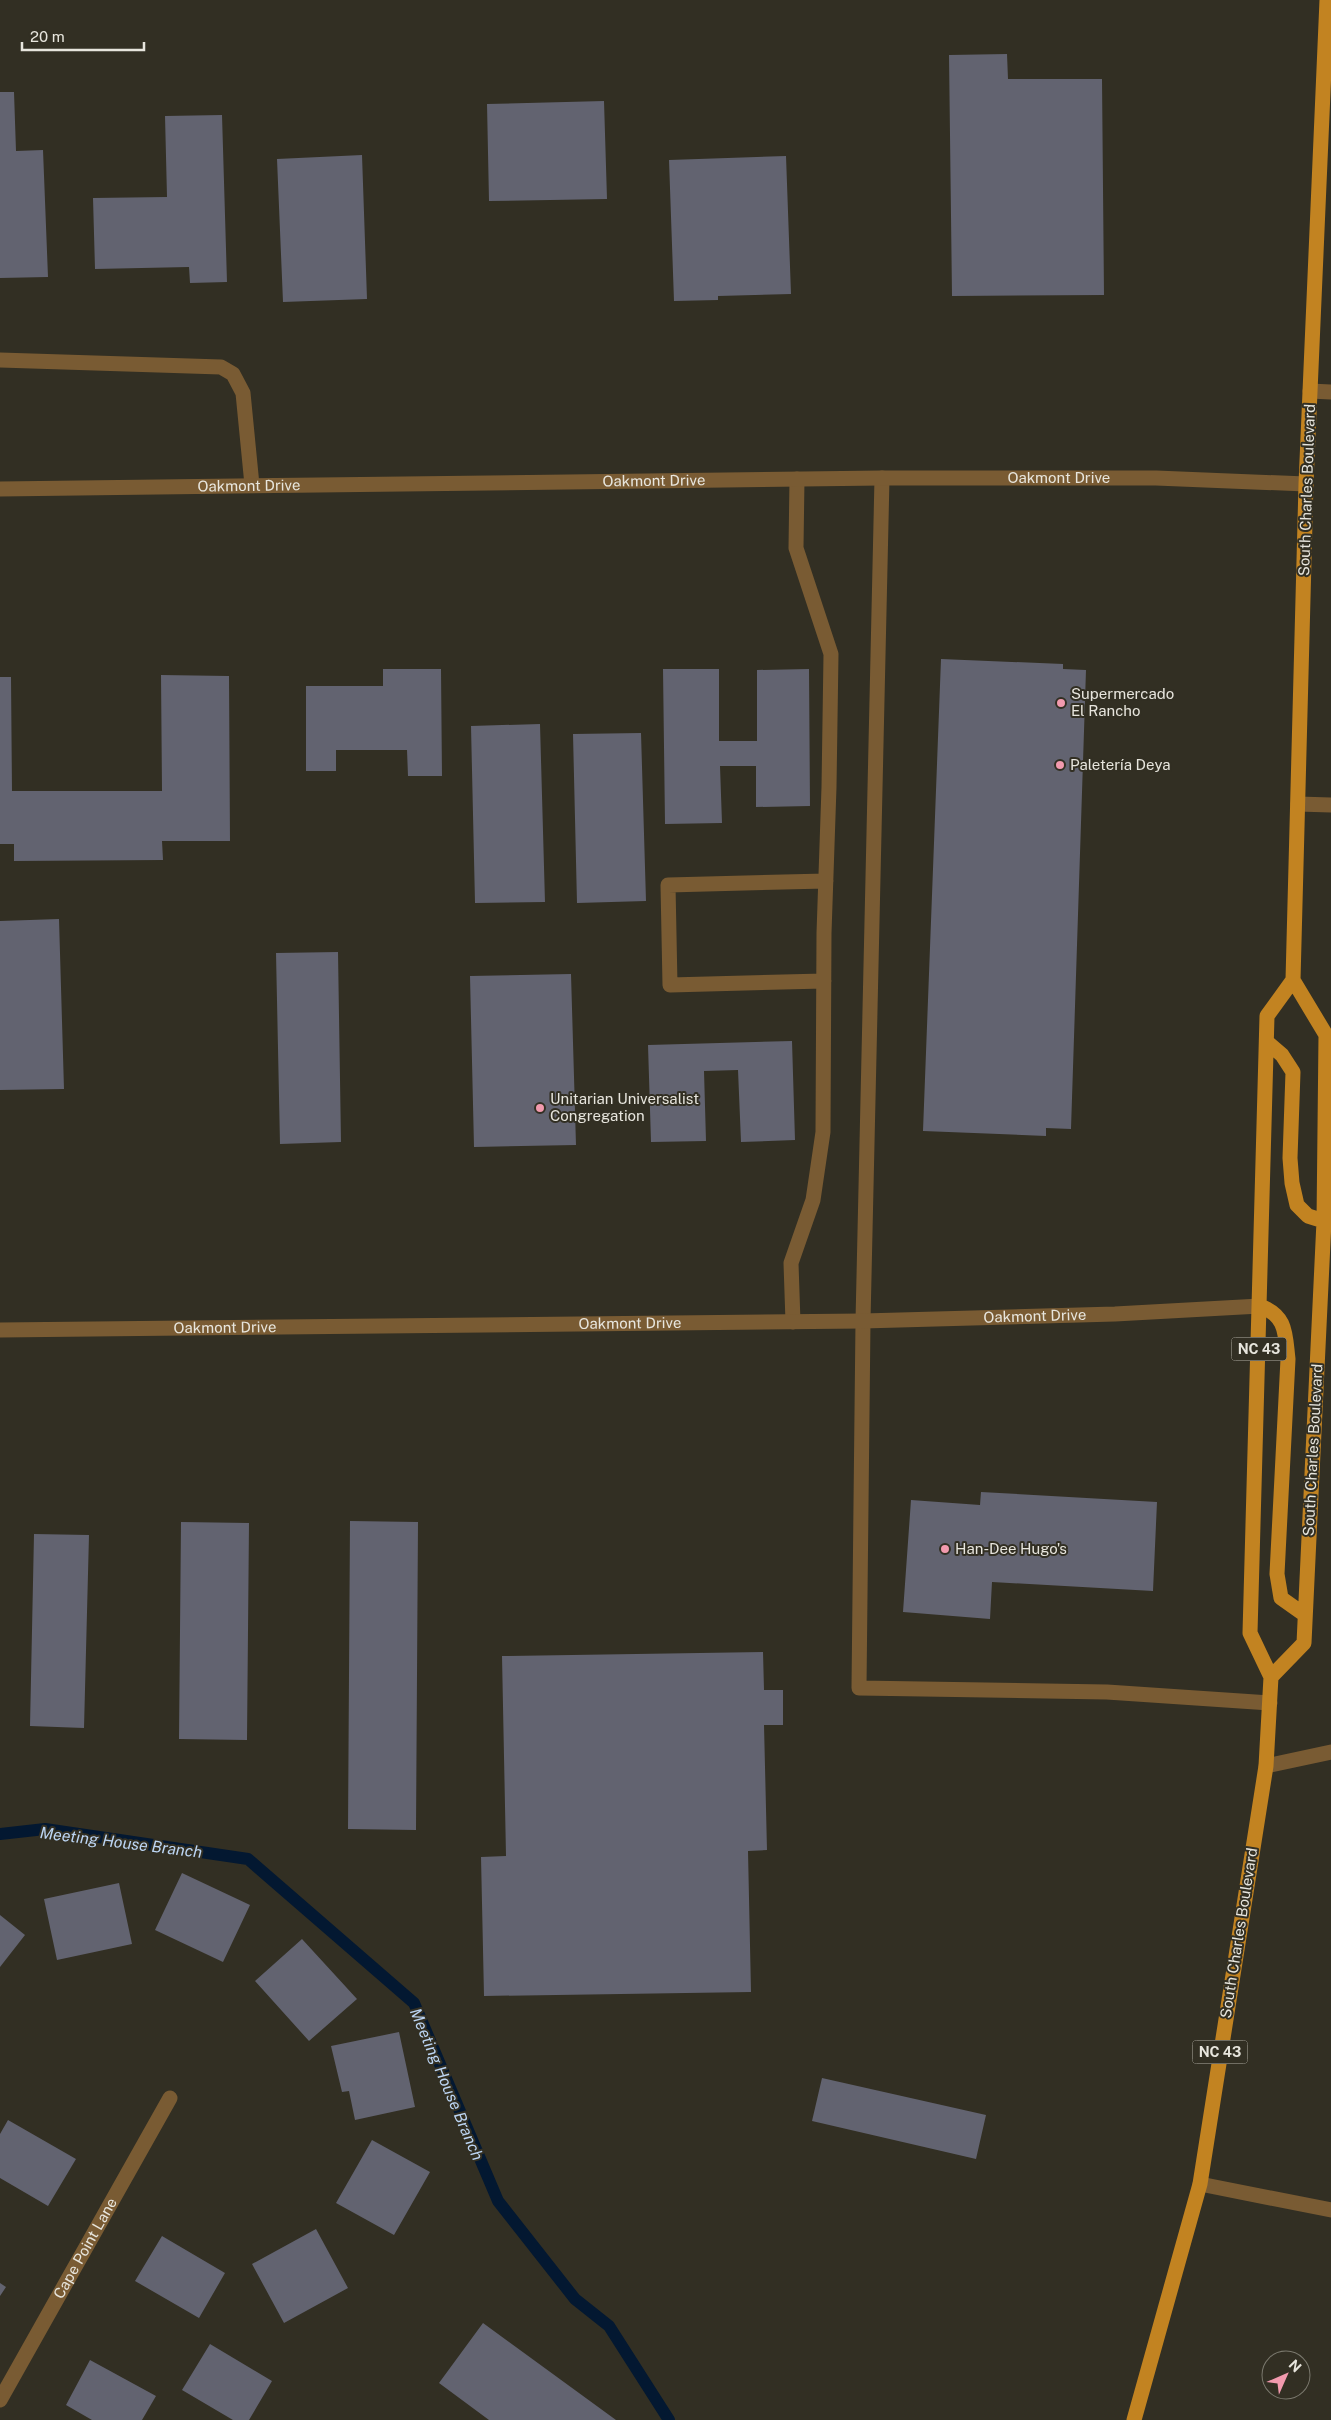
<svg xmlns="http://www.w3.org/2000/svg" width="1331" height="2420" font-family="'Public Sans',sans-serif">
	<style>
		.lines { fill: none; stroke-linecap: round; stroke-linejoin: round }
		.stream { stroke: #031831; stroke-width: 12 }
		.building { fill: #626370 }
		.lane { stroke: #795b33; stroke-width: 15 }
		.street { stroke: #795b33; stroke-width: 15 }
		.primary { stroke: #c28321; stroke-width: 15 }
		.poi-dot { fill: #f29aae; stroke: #322f23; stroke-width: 2 }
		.labels { text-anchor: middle; stroke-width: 4; stroke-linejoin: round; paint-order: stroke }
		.shield { fill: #322f23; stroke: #b1aea5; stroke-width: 1 }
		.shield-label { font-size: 14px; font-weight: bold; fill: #e7e5dd }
		.street-label { font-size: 15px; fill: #e7e5dd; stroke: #322f23 }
		.poi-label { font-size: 15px; fill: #e7e5dd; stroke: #322f23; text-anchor: start }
		.water-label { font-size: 16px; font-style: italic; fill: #bcd5f3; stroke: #322f23 }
	</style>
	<rect width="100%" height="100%" fill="#322f23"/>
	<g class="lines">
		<path class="stream" d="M0,1834L45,1829L248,1859L414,2003L498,2201L575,2299L609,2326L669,2420"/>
	</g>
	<path class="building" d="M1007,54L1008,79H1102L1104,295L952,296L949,55Z
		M0,92H14L16,151L43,150L48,277L0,278Z
		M604,101L607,199L489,201L487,104Z
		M222,115L227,282L190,283L189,267L95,269L93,198L167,197L165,116Z
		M362,155L367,299L283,302L277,159Z
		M786,156L791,294L718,296V300L674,301L669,160Z
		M941,659L1063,664V669L1086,670L1071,1129L1046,1128V1136L923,1131Z
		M383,669H441L442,776H408L407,750H336V771H306V686H383Z
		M663,669H719V741H757V670L809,669L810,806L756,807V766H720L722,823L665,824Z
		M161,675L229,676L230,841H162L163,860L14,861V844H0V677H11L12,791H162Z
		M540,724L545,902L475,903L471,726Z
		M641,733L646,901L577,903L573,734Z
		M59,919L64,1089L0,1090V921Z
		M338,952L341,1142L280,1144L276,953Z
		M571,974L576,1145L474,1147L470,976Z
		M792,1041L795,1140L741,1142L738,1070L704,1071L706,1141L651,1142L648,1045Z
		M981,1492L1157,1502L1153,1591L992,1582L990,1619L903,1612L911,1500L980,1505Z
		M350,1521L418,1522L416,1830L348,1829Z
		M181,1522L249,1523L247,1740L179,1739Z
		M34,1534L89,1535L84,1728L30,1726Z
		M763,1652L764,1690H783V1725H764L767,1850L748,1851L751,1992L484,1996L481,1857L506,1856L502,1656Z
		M182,1873L250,1905L223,1962L155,1930Z
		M119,1883L132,1944L57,1960L44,1899Z
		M0,1915L25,1935L0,1967Z
		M302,1939L357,1999L309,2041L255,1981Z
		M399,2032L415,2107L355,2120L349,2091L342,2092L331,2046Z
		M822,2078L986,2115L976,2159L812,2121Z
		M8,2120L76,2159L48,2206L0,2178V2134Z
		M372,2140L430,2172L394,2235L336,2203Z
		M316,2229L348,2288L284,2323L252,2264Z
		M162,2236L225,2273L199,2318L135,2281Z
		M0,2283L6,2287L0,2296Z
		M483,2323L616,2420H489L439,2383Z
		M210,2344L272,2381L249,2420H233L182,2390Z
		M90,2360L156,2396L142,2420H92L66,2405Z"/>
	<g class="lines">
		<path class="lane" d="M0,360L221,367L233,374L243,393L252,485
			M1310,391L1331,392
			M882,478L863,1321L859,1688L1107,1692L1270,1703
			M1298,804L1331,805
			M824,981L670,985L668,885L826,881
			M793,1322L791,1263L813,1200L823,1132L824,933L829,787L831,654L796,548L797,479"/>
		<g class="street">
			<path id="s1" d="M0,489L882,478H1156L1306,484"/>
			<path id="s2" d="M0,1330L863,1321L1115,1314L1260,1306"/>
			<path d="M1266,1766L1331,1752"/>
			<path d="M1200,2184L1331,2210"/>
			<path id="s3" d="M0,2400L170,2098"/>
		</g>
		<path class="primary" d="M1268,1043L1282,1055L1293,1072L1290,1158L1292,1183L1297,1205L1308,1216L1324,1221
			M1260,1306C1287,1316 1285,1334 1288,1359L1277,1574L1281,1598L1305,1615
			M1271,1677L1304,1643L1324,1221L1326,1035L1293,980L1306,484L1327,0
			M1134,2420L1200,2184L1266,1766L1271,1677L1250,1633L1267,1016L1293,980"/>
	</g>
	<g class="poi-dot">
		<circle cx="1061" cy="703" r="5"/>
		<circle cx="1060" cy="765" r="5"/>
		<circle cx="540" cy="1108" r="5"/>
		<circle cx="945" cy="1549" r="5"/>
	</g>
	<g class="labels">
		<g class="shield">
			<rect x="1231.5" y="1337.5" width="55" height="23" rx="4"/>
			<rect x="1192.5" y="2040.5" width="55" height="23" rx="4"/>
		</g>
		<g class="shield-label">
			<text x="1259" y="1354">NC 43</text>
			<text x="1220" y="2057">NC 43</text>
		</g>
		<g class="street-label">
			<text dy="5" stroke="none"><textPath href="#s1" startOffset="1059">Oakmont Drive</textPath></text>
			<text dy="5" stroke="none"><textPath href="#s1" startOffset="654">Oakmont Drive</textPath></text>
			<text dy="5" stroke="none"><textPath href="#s1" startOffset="249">Oakmont Drive</textPath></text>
			<text transform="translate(1307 490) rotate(-88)" y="5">South Charles Boulevard</text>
			<text dy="5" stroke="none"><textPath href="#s2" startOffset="1035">Oakmont Drive</textPath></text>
			<text dy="5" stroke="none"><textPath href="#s2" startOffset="630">Oakmont Drive</textPath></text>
			<text dy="5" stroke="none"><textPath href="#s2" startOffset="225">Oakmont Drive</textPath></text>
			<text transform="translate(1313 1450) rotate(-87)" y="5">South Charles Boulevard</text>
			<text transform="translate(1239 1933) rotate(-81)" y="5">South Charles Boulevard</text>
			<text dy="5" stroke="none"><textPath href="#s3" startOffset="174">Cape Point Lane</textPath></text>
		</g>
		<g class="poi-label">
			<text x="1071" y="699">Supermercado<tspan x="1071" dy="17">El Rancho</tspan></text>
			<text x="1070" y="770">Paletería Deya</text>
			<text x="550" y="1104">Unitarian Universalist<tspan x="550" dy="17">Congregation</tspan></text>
			<text x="955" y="1554">Han-Dee Hugo's</text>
		</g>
		<g class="water-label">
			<text transform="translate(121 1842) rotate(7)" y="6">Meeting House Branch</text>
			<text transform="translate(447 2084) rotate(67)" y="6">Meeting House Branch</text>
		</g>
	</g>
	<g transform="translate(1286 2375) rotate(45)"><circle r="24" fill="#322f23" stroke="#7a786d"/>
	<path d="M0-4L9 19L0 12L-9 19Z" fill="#f29aae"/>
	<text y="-8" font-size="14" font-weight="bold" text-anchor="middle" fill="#e7e5dd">N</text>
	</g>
	<path d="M22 42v8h122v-8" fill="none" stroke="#e7e5dd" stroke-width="2.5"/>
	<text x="30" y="42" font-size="15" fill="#e7e5dd" stroke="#322f23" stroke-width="4" paint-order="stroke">20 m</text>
</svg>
